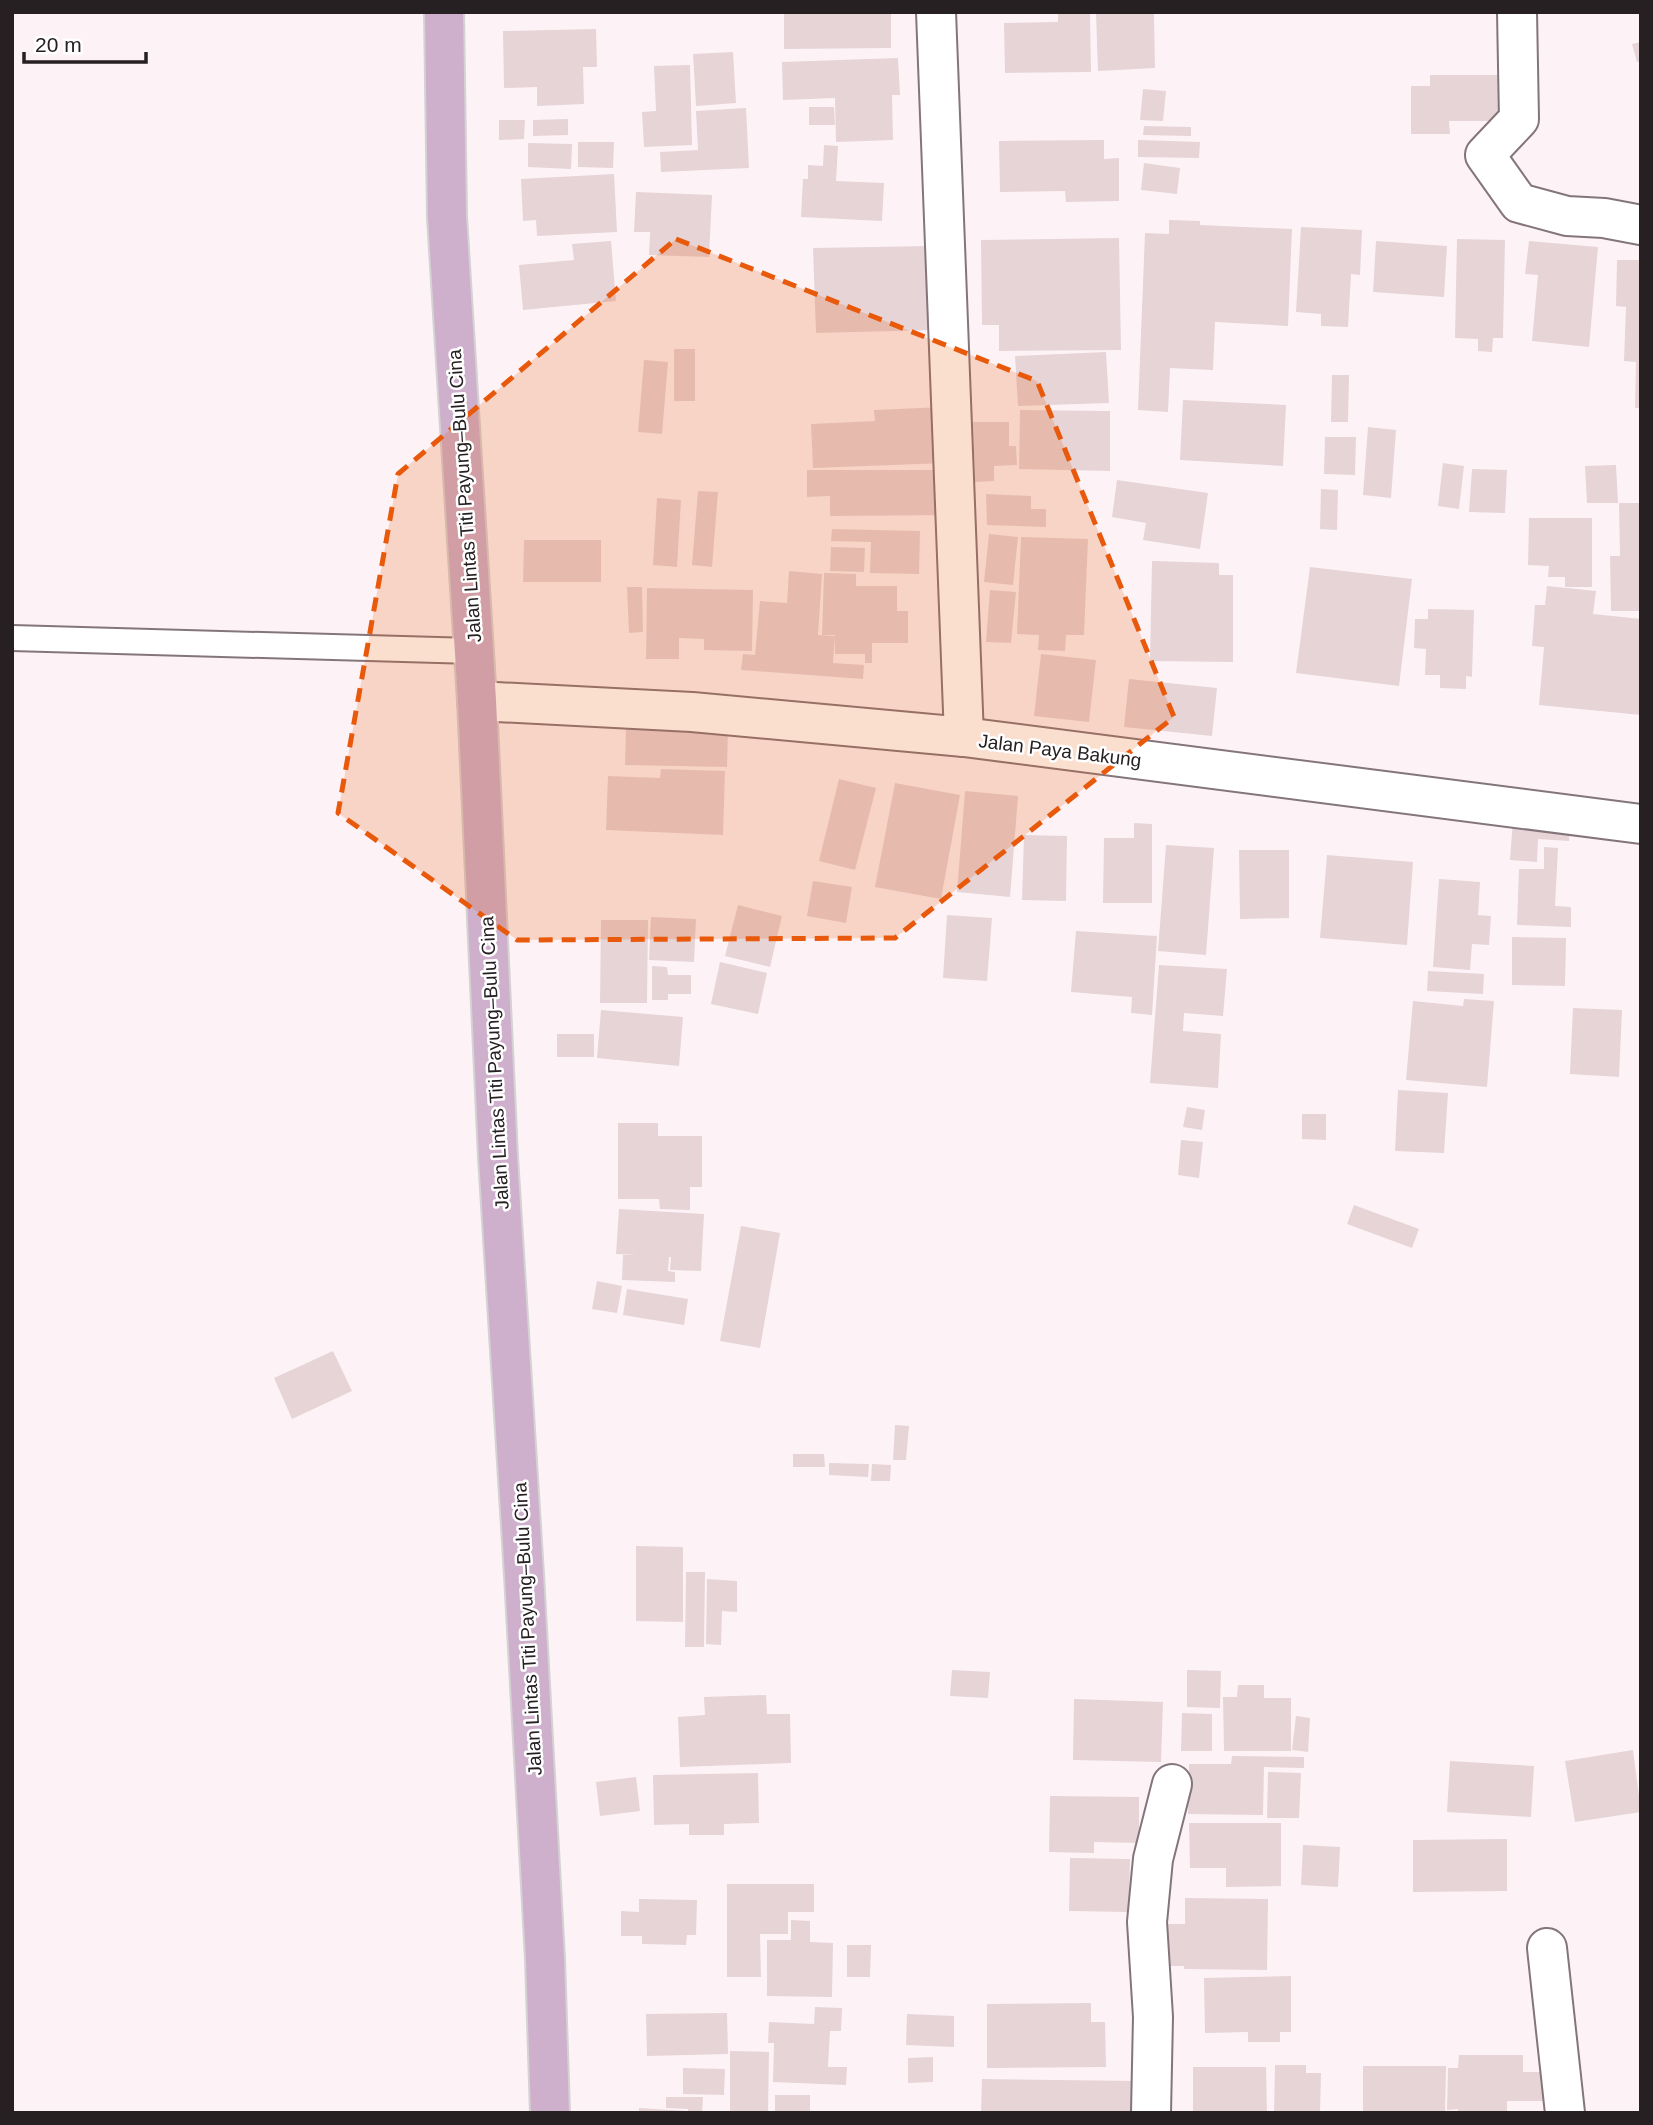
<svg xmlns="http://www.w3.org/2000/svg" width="1653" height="2125" font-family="Arial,sans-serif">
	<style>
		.building { fill: #e6d4d7 }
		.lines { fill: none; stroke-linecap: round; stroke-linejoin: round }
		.lane-casing { stroke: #84757c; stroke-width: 28 }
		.street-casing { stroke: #84757c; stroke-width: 42 }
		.secondary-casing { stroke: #84757c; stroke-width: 42 }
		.primary-casing { stroke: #d4d2d3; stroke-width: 42 }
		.lane { stroke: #fff; stroke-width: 24 }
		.street { stroke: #fff; stroke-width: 38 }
		.secondary { stroke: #fff; stroke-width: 38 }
		.primary { stroke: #ceafcc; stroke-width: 38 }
		.marked { fill: #e8590c; fill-opacity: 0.2; stroke: #e8590c; stroke-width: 5; stroke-dasharray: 14 9; stroke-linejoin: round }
		.labels { text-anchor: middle; stroke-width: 5; stroke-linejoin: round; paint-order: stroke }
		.street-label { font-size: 19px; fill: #262023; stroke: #fff }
	</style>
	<rect width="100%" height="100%" fill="#fdf3f7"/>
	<path class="building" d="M784,12H891V48L784,49Z
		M1058,12H1090L1091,72L1005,73L1004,23L1058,22Z
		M1096,12L1154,14L1155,68L1098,71Z
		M596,29L597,67H583L584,104L537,106V87L504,88L503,31Z
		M1641,42V61L1637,62L1632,44Z
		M733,52L736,103L696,106L693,54Z
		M898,58L900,95H892L893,140L836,142L835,98L783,100L782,62Z
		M690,65L692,145L644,147L642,112L656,111L654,66Z
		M1430,75H1508V121H1449L1450,134H1411V86H1430Z
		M1143,89L1166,91L1163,121L1140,120Z
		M809,107H834L835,125H809Z
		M746,108L749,168L661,172L660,152L698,150L696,111Z
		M568,119V135L533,136V120Z
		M499,120H525L524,139L499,140Z
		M1144,126L1191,127V136L1143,135Z
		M1104,140V159L1119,158V201L1066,202L1065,191L1000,192L999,141Z
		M1138,140L1200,142L1199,158L1138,157Z
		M578,142H614L613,168L578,167Z
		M528,143L572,144L571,169L528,167Z
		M824,145L838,146L836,181L884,183L882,221L801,217L803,179H808V165L823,166Z
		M1144,163L1180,168L1177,194L1141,190Z
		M614,174L617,232L537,236L536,220L523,221L521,179Z
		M636,192L712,195L709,257L649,255L650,232H634Z
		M1169,220L1200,221V225L1292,229L1288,326L1215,322L1213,370L1170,368L1168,412L1138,410L1145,233L1169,234Z
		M1301,227L1362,230L1360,275L1351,274L1348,327L1321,326V314L1296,312Z
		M1119,238L1121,350L999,351V325H982L981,240Z
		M1457,239L1505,240L1503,338H1493L1492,352L1478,351V339L1455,338Z
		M611,241L616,301L523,310L519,265L574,260L572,244Z
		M1376,241L1447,246L1444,297L1373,292Z
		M1529,241L1598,247L1589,347L1532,341L1538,275L1525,274Z
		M931,246L933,330L816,333L813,248Z
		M1617,260H1641V408H1635L1636,362L1624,361L1626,307L1616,306Z
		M674,349H695V401H674Z
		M1106,352L1109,403L1018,406L1015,356Z
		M644,360L668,362L662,434L638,432Z
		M1332,375H1349L1348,422H1331Z
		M1183,400L1286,405L1283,466L1180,460Z
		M943,407L945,463L813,468L811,424L875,421L874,410Z
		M1020,410L1110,411V471L1019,469Z
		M973,422H1009V446H1016L1017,465L994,466V481L975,482Z
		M1368,427L1396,430L1391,498L1363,495Z
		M1325,437H1356L1355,475L1324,474Z
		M1443,463L1464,466L1459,509L1438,506Z
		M1616,465L1618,503H1587L1585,466Z
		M1472,469L1507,470L1505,513L1469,512Z
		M807,470H934V478L948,477V515L830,516V496L807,497Z
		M1117,480L1208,493L1200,549L1143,540L1146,523L1112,517Z
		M1321,489L1338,490L1337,530L1320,529Z
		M698,491L718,492L712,567L692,565Z
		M986,494L1031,496V509H1046V527L987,525Z
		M657,498L681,500L677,567L653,565Z
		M1619,503H1641V611H1611L1610,556H1620Z
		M1529,518H1592V587H1565V577H1548L1549,566L1528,565Z
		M832,529L920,531L919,574L870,573L871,542L831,541Z
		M989,534L1018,537L1013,585L984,582Z
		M1021,537L1088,539L1084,635H1066L1065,651L1038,650L1039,635L1017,634Z
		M524,540H601V582H523Z
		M831,547L865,548L864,572L830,571Z
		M1152,561L1219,563V575H1233V662L1150,661Z
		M1310,567L1412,579L1399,686L1296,673Z
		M789,571L822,574L818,635L835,636L833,663L864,665L863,679L741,670L743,654L755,655L760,601L787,603Z
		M824,573L856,574V586H897V611H908V643H872V663H865V654H835V635H822Z
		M1547,586L1596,591L1593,614L1641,619V715L1539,705L1544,647L1532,646L1535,605H1545Z
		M627,587H642L643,632L629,633Z
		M647,588L753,590L752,651L704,650V639L679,638V659H646Z
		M990,590L1016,592L1011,643L986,642Z
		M1428,609L1474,610L1472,677L1466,676V689L1440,688V675H1425L1426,649L1414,648L1415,619H1428Z
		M1041,654L1096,660L1089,722L1034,716Z
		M1129,679L1217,688L1212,736L1124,727Z
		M626,726L728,729L727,767L625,765Z
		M661,769L725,771L723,835L606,830L608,776L660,778Z
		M839,779L876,788L855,870L819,861Z
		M895,783L960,795L941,899L875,887Z
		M965,791L1018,796L1010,897L957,892Z
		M1513,819L1570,823L1569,841L1538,839L1537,862L1510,860Z
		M1134,823L1152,824V903H1103L1104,838H1134Z
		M1024,835L1067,836L1066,901L1022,900Z
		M1166,845L1214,848L1206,955L1158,951Z
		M1544,847L1558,848L1555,906L1571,907V927L1517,925L1519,869H1544Z
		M1239,850H1289V918L1240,919Z
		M1327,855L1413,862L1407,945L1320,938Z
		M1439,879L1480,882L1478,915L1491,916L1489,945L1472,944L1470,970L1433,967Z
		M813,881L852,887L846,923L807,916Z
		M738,905L782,916L770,967L725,956Z
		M947,915L992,918L987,981L943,978Z
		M651,917L696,919L694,962L649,960Z
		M601,920H648L647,1003H600Z
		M1076,931L1157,936L1152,1015L1131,1013L1132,997L1071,992Z
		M1512,937L1566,938L1565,986L1512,985Z
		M720,962L767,973L758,1014L711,1004Z
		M1159,965L1227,969L1223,1016L1184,1013L1183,1031L1221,1034L1218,1088L1150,1083Z
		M652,966L667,967L668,975H691V994H668V1000H652Z
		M1428,971L1484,974L1483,994L1427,991Z
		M1464,999L1494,1001L1487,1087L1406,1080L1413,1001L1463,1006Z
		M1573,1008L1622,1010L1619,1077L1570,1074Z
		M601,1010L683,1017L679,1066L597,1058Z
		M557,1034H594V1057H557Z
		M1398,1090L1448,1093L1444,1153L1395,1151Z
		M1187,1107L1205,1110L1202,1130L1183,1127Z
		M1302,1114H1326V1140L1302,1139Z
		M618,1123H658V1136H702V1187H690V1210L660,1209L659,1199H618Z
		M1181,1140L1203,1142L1199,1178L1178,1175Z
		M1354,1205L1419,1229L1412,1248L1347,1224Z
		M619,1209L704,1214L701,1271L670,1270L671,1257H669L668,1271L675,1272V1282L622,1280L623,1255H637L616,1254Z
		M741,1226L780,1233L760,1348L720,1341Z
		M597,1281L622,1286L617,1313L592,1309Z
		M627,1289L688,1299L684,1325L623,1315Z
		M333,1351L352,1391L292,1419L274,1378Z
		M895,1425L909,1426L906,1460H893Z
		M793,1454H824L825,1467H793Z
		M829,1463L869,1464L868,1477L829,1475Z
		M872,1464L891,1465L890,1481H871Z
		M636,1546L683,1547V1622L636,1621Z
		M686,1572H705L704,1647H685Z
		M707,1579L737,1581V1612L722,1611L721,1645L706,1644Z
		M952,1670L990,1672L988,1698L950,1696Z
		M1187,1670L1221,1671L1220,1708L1187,1707Z
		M1238,1685H1264V1698H1291V1751H1224L1223,1697H1237Z
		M766,1695L767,1714H790L791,1763L680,1767L678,1717L705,1715L704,1697Z
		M1074,1699L1163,1702L1161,1762L1073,1760Z
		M1182,1713L1212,1714V1751H1181Z
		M1296,1716L1310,1718L1308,1752L1292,1750Z
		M1633,1750L1641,1812L1575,1822L1565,1761Z
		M1232,1756L1304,1757V1768L1264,1767L1263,1815L1188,1814L1189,1764H1231Z
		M1450,1761L1534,1766L1531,1817L1447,1812Z
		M1268,1772L1301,1773L1299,1818H1267Z
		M758,1773L759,1823L724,1824V1835H689V1824L654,1825L653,1775Z
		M636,1777L640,1811L600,1816L596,1782Z
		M1050,1796L1139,1797V1843L1094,1842V1853L1049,1852Z
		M1189,1823H1281V1886L1226,1887V1868H1190Z
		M1507,1839V1891L1413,1892V1840Z
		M1303,1845L1340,1847L1338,1887L1301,1885Z
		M1070,1858L1130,1859L1129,1912L1069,1911Z
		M727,1884H814V1912H788V1934H760L761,1977H727Z
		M1185,1898L1268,1899L1267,1970L1184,1969V1966H1163L1164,1924H1185Z
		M639,1899L697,1900L696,1935H687L686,1945L642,1944V1936H621V1911L639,1912Z
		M791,1920L810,1921V1942L833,1943L832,1997L767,1996V1940H791Z
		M847,1945H871L870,1977H847Z
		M1291,1976V2032H1280V2042H1248V2032L1205,2033L1204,1978Z
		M1091,2003V2022H1105L1106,2067L987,2068V2004Z
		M815,2007L842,2008L841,2031H830L828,2067H847L846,2085L773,2082L774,2043H768L769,2022L814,2024Z
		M727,2013L728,2054L647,2056L646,2014Z
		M907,2014L954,2016V2047L906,2045Z
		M730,2051L769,2052L768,2113H730Z
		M1459,2055H1523V2072H1543V2101H1507V2113H1458V2109L1447,2110L1448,2068H1458Z
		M933,2057V2082L908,2083V2058Z
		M1275,2065H1306V2073H1321L1320,2113H1274Z
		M1363,2066H1446L1445,2113H1363Z
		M1193,2067H1266L1267,2113H1193Z
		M683,2068L725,2069L724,2095L683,2094Z
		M982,2079L1138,2081L1137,2113H981Z
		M775,2095H810V2113H775Z
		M666,2097H703L702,2113H688V2109L666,2108Z
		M639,2108L687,2111L686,2113H639Z"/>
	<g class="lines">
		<g class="lane-casing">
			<path id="lane" d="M12,638L473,651"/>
		</g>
		<g class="street-casing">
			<path id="street" d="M936,12L964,737
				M1517,12L1519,119L1485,155L1519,203L1567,216L1604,218L1641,225
				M1547,1948L1565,2113
				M1151,2113L1153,2017L1147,1922L1153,1859L1172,1784"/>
		</g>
		<g class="secondary-casing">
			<path id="secondary" d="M477,701L692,712L964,737L1641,824"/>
		</g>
		<g class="primary-casing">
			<path id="primary" d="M444,12L447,217L477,701L498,1157L524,1575L545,1959L550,2113"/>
		</g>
		<use href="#lane" class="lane"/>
		<use href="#street" class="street"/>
		<use href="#secondary" class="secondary"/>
		<use href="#primary" class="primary"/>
	</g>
	<path class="marked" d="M676,239L1037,381L1174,717L895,938L517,940L338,813L398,474Z"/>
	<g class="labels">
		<g class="street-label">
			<text transform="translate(464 496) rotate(-94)" y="7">Jalan Lintas Titi Payung–Bulu Cina</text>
			<text transform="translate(1060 750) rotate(7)" y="7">Jalan Paya Bakung</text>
			<text transform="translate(494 1063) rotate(-93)" y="7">Jalan Lintas Titi Payung–Bulu Cina</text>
			<text transform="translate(527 1629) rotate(-93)" y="7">Jalan Lintas Titi Payung–Bulu Cina</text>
		</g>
	</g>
	<rect width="1653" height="2125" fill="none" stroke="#262023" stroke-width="28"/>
	<path d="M24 52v10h122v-10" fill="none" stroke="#262023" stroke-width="3.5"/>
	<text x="35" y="52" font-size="21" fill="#262023" stroke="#ffffff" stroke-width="5" paint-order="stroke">20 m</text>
</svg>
